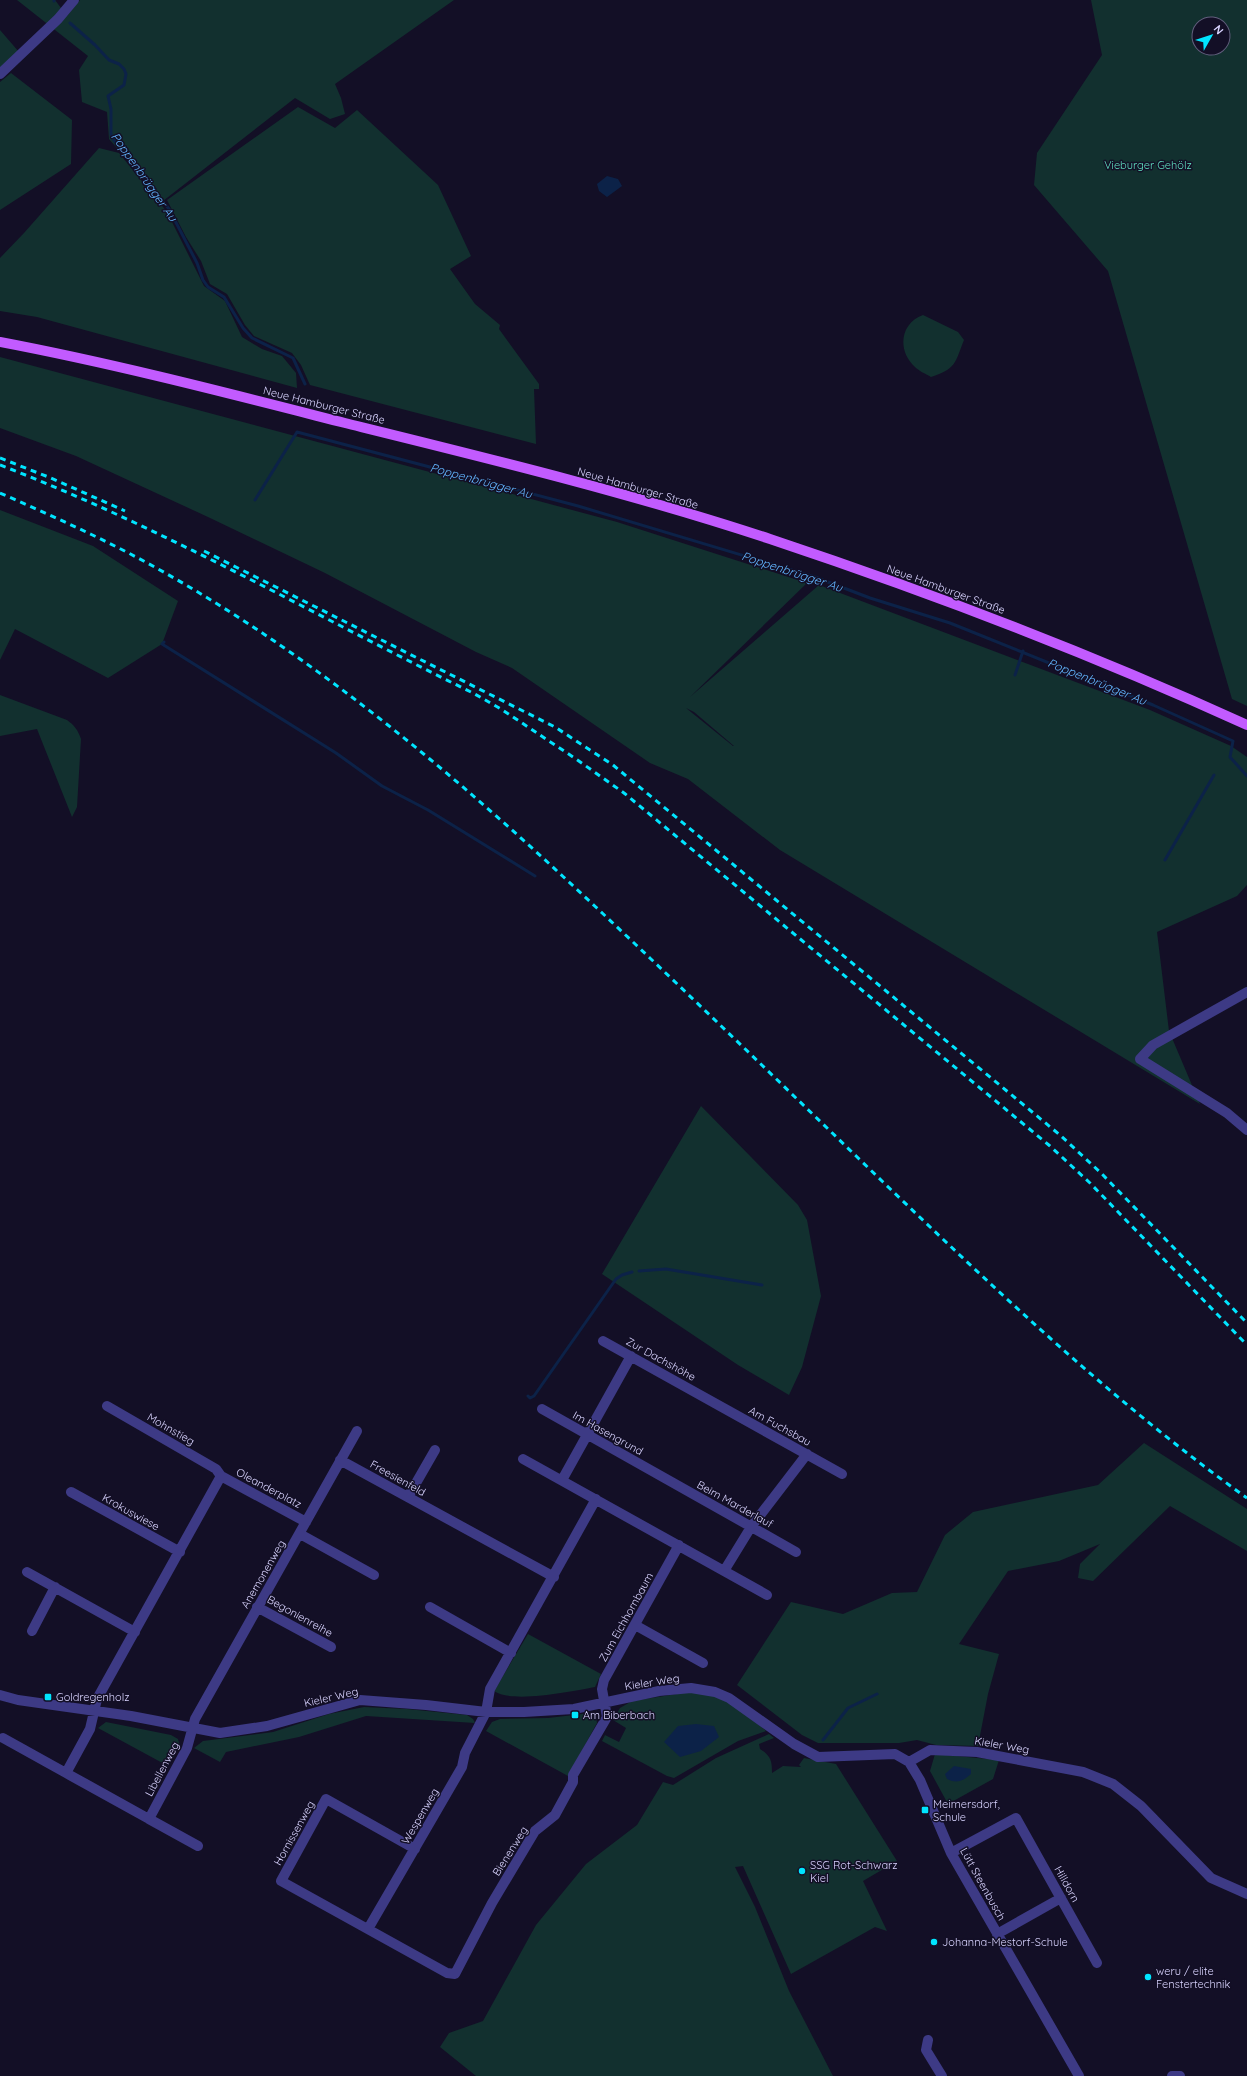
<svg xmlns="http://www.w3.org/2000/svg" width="1247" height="2076" font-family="Quicksand,sans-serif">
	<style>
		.green { fill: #12302f; fill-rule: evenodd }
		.water { fill: #0c2248 }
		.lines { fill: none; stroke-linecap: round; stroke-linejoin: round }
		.stream { stroke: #0c2248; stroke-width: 3 }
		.minor { stroke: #3d3a85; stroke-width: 10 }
		.major { stroke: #c25bff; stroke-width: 10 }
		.rail { stroke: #00e5ff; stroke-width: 3; stroke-dasharray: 6 5; stroke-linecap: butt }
		.poi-dot { fill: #00e5ff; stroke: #130f26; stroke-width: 1.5 }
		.labels { text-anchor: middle; stroke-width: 3; stroke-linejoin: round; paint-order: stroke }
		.park-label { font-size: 11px; fill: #5fe0c0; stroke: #130f26 }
		.street-label { font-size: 11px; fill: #d9d4ff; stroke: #130f26 }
		.poi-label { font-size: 11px; fill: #d9d4ff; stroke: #130f26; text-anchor: start }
		.water-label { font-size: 12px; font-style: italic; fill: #62b6ff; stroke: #130f26 }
	</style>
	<rect width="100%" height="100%" fill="#130f26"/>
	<path class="green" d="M17,0H55L67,16L80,0H454L335,84L341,98L345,114L330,119L295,98L163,201L109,139L107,112L82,102L79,70L88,56Z
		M1091,0H1247V706L1232,699L1108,271L1034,185L1037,153L1102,55ZM1199,24H1223V48H1199Z
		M0,30L19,52L0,69Z
		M11,73L72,120L71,164L0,210V82Z
		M298,107L335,128L357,110L438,185L471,256L450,269L475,304L500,325L499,329L539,384V389H534L536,444L310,385L301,365L292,353L254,336L245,325L227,294L210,284L201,261L186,237L167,200Z
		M99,148L119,153L167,212L204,286L225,301L242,337L262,349L282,356L296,373L297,388L37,317L0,311V258L24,233Z
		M923,315L958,332L964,340C955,363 956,369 931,377C926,374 919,371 915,367C897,351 900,323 923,315Z
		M0,357L617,522L807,583L690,697L819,585L1150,710L1231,746L1247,757V885L1237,896L1157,932L1169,1031L1200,1104L780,850L688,779L650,763L512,668L476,652L325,573L208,517L76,456L0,428ZM686,708L694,712L734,746H733Z
		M0,510L93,546L178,601L162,644L108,678L15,629L0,660Z
		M0,695L67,720C74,725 78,730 81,739L77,807L72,817L37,729L0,736Z
		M701,1106L798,1205L807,1220L821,1296L802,1367L789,1395L738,1365L602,1274Z
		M1144,1443L1247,1509V1551L1170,1506L1093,1581L1078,1578L1080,1564L1100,1544L1059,1561L1008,1571L959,1644L999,1654L988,1694L978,1746L936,1745L917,1740L899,1743H818L802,1735L737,1685L791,1602L843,1614L892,1593L917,1592L945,1535L973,1512L1098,1485Z
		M528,1634L601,1674L595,1687C573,1691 512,1704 494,1691Z
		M690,1692C725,1695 741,1708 766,1731L738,1741L674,1778L667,1776L602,1741L605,1735L619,1742L626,1728L613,1720L620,1708L632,1701Z
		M364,1707L407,1709L467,1715L473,1719L475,1723L366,1716L299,1737L226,1752L220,1762L194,1748L203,1741L273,1732L329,1714Z
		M591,1713L596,1718L597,1723L568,1776L486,1731L492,1722L500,1719L548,1718Z
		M106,1722L171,1735L178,1739L180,1746L168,1766L98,1728Z
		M769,1734L774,1738L759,1744L760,1749C771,1756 772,1761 772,1773L783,1766L801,1767L799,1765L804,1758L836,1764L897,1861L863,1881L887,1931L875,1927L791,1974L743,1866L735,1867L755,1907L789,1991L833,2076H476L440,2047L449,2033L483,2021L536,1925L586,1864L637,1825L663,1782L673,1785L716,1758Z
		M935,1754L999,1760L993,1779L948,1804L930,1771Z"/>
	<path class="water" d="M607,176L618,179L622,186L607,197L599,191L597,184Z
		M696,1724L714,1726L719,1737L701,1751L680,1757L664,1742L678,1726Z
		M954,1766L971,1769V1774C963,1781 957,1784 947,1779L945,1774Z"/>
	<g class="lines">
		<path class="stream" d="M54,0V1
			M70,23L95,45L109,60L119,64L124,69L126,74L124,85L108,96L111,109V134L113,139L169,209L197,263L203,280L208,287L224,297L243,328L252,338L293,358L305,384
			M255,500L297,432L578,506L815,577L870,598L950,623L1153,705L1233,741L1230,757L1247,776
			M164,642L162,644L336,753L382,786L428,810L535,876
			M1015,675L1023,651
			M1165,860L1214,775
			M639,1271L666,1269L762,1285
			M528,1396L530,1398L534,1396L616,1279L622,1275L632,1272
			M823,1740L848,1708L877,1694"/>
		<path class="minor" d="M0,74L58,19L74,0
			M1247,992L1153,1045L1140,1059L1227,1113L1247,1130
			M603,1341L842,1474
			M107,1406L216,1469L221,1476
			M542,1409L796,1552
			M523,1459L767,1595
			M340,1460L554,1577
			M221,1476L97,1699L90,1729L66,1773L149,1819L187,1748L195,1719L357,1431
			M221,1476L306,1522
			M562,1480L631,1356
			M71,1492L180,1552
			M408,1497L435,1450
			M300,1534L374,1575
			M724,1571L751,1527L807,1454
			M27,1572L135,1632
			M257,1607L331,1647
			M430,1607L511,1653
			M635,1625L703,1663
			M32,1631L55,1587
			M0,1695L18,1700L131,1716L220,1733L267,1726L360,1700L426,1705L486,1712H524L574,1709L659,1691L691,1688L715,1692L729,1698L794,1744L818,1757L895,1754L909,1762L920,1780L951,1853L1079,2076
			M3,1738L66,1773
			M909,1762L930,1750L977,1752L1083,1772L1113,1784L1141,1806L1211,1878L1247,1894
			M149,1819L198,1846
			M415,1849L326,1799L281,1881L447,1973L455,1974L492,1903L535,1831L555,1815L573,1782V1775L607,1717L602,1689L604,1680L679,1545
			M951,1853L1016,1818L1097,1963
			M368,1929L462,1767L465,1753L486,1712L490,1689L596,1499
			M997,1934L1061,1898
			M928,2040L926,2050L942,2076
			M1172,2076H1180"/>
		<path class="major" d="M0,342C116,364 231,394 345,423C487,458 631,493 770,539C932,593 1092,654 1247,725"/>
		<path class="rail" d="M0,458L51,478L125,511
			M0,465C164,528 316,616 473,693L501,709L576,759L624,793L1050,1146L1090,1183L1247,1345
			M0,493C57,518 113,543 167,574C304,652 427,752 543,858C658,964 770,1073 883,1182C1000,1294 1115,1403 1247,1498
			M204,551L555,727L613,765L1060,1135L1101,1173L1247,1323"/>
	</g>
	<g class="poi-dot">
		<rect x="44" y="1693" width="8" height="8" rx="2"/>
		<rect x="571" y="1711" width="8" height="8" rx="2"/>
		<rect x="921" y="1806" width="8" height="8" rx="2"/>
		<circle cx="802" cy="1871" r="4"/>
		<circle cx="934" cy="1942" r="4"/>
		<circle cx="1148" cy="1977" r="4"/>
	</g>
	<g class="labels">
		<g class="park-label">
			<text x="1148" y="169">Vieburger Gehölz</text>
		</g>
		<g class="street-label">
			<text transform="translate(324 405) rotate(14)" y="4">Neue Hamburger Straße</text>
			<text transform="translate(638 488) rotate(16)" y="4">Neue Hamburger Straße</text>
			<text transform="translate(946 589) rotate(20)" y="4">Neue Hamburger Straße</text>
			<text transform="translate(661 1359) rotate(29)" y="4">Zur Dachshöhe</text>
			<text transform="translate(780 1426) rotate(29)" y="4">Am Fuchsbau</text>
			<text transform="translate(171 1429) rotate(30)" y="4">Mohnstieg</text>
			<text transform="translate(608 1433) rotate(29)" y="4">Im Hasengrund</text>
			<text transform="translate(398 1478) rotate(29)" y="4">Freesienfeld</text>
			<text transform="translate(269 1488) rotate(28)" y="4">Oleanderplatz</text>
			<text transform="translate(735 1504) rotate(29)" y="4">Beim Marderlauf</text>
			<text transform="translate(131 1512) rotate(29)" y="4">Krokuswiese</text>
			<text transform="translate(263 1574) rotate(-60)" y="4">Anemonenweg</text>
			<text transform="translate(300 1616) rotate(29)" y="4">Begonienreihe</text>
			<text transform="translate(626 1617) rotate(-61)" y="4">Zum Eichhornbaum</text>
			<text transform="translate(652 1682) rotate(-9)" y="4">Kieler Weg</text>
			<text transform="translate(331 1697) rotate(-13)" y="4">Kieler Weg</text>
			<text transform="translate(1002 1745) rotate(10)" y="4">Kieler Weg</text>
			<text transform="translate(162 1769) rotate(-62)" y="4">Libellenweg</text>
			<text transform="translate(420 1816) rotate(-60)" y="4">Wespenweg</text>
			<text transform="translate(294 1833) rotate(-61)" y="4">Hornissenweg</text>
			<text transform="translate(510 1851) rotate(-58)" y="4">Bienenweg</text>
			<text transform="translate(983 1884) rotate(61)" y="4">Lütt Steenbusch</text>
			<text transform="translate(1067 1884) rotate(61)" y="4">Hilldorn</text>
		</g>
		<g class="poi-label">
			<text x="56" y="1701">Goldregenholz</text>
			<text x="583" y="1719">Am Biberbach</text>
			<text x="933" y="1808">Meimersdorf,<tspan x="933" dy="13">Schule</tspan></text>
			<text x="810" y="1869">SSG Rot-Schwarz<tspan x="810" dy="13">Kiel</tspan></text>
			<text x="942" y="1946">Johanna-Mestorf-Schule</text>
			<text x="1156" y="1975">weru / elite<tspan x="1156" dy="13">Fenstertechnik</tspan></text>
		</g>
		<g class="water-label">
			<text transform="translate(144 177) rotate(55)" y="4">Poppenbrügger Au</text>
			<text transform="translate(481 481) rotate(15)" y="4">Poppenbrügger Au</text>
			<text transform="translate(792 572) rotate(18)" y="4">Poppenbrügger Au</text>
			<text transform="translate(1097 682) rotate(22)" y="4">Poppenbrügger Au</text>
		</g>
	</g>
	<g transform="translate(1211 36) rotate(51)"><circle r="19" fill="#130f26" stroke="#625e7d"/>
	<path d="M0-3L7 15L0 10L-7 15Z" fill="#00e5ff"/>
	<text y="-6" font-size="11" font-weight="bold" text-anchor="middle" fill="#d9d4ff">N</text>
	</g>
</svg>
